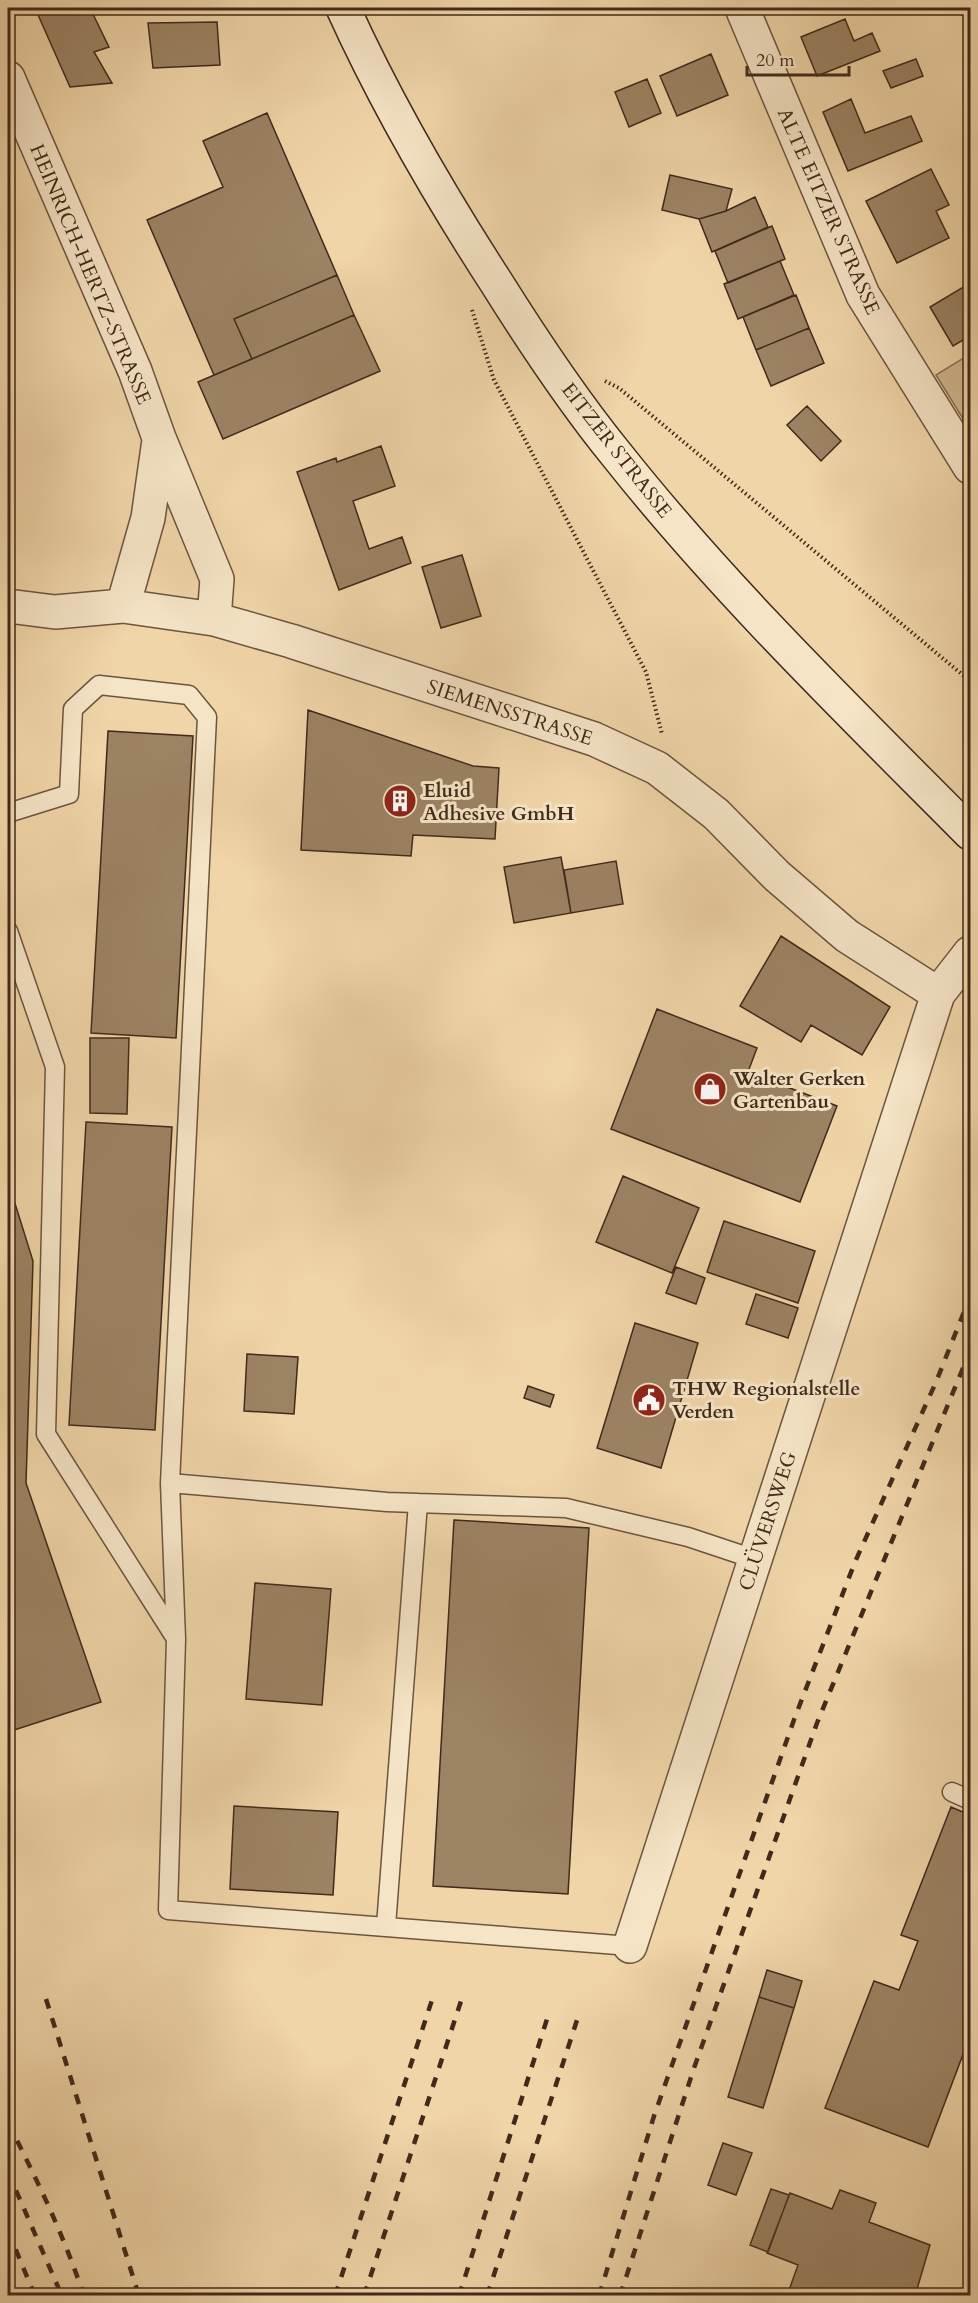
<svg xmlns="http://www.w3.org/2000/svg" width="978" height="2303" font-family="Cardo,serif">
	<style>
		.green { fill: #d2b890; stroke: #897156; stroke-width: 1.5 }
		.building { fill: #9c8364; stroke: #402a1b; stroke-width: 1.5 }
		.lines { fill: none; stroke-linecap: round; stroke-linejoin: round }
		.lane-casing { stroke: #6c553e; stroke-width: 21 }
		.street-casing { stroke: #6c553e; stroke-width: 36 }
		.secondary-casing { stroke: #402a1b; stroke-width: 36 }
		.path { stroke: #402a1b; stroke-width: 4; stroke-dasharray: 1.5 3; stroke-linecap: butt }
		.lane { stroke: #f5e4c6; stroke-width: 18 }
		.street { stroke: #f5e4c6; stroke-width: 33 }
		.secondary { stroke: #f5e4c6; stroke-width: 33 }
		.rail { stroke: #402a1b; stroke-width: 4.5; stroke-dasharray: 10 10; stroke-linecap: butt }
		.labels { text-anchor: middle; stroke-width: 6; stroke-linejoin: round; paint-order: stroke }
		.street-label { font-size: 20px; fill: #402a1b; stroke: #f5e4c6 }
		.poi-label { font-size: 20px; font-weight: bold; fill: #402a1b; stroke: #f5e4c6; text-anchor: start }
	</style>
	<rect width="100%" height="100%" fill="#f0d5a8"/>
	<filter id="stains"><feTurbulence type="fractalNoise" baseFrequency=".00333" numOctaves="4"/><feColorMatrix values="0 0 0 0 .2 0 0 0 0 .09 0 0 0 0 .02 0 0 0 .5 -.17"/></filter>
	<radialGradient id="worn" r=".72"><stop offset=".6" stop-color="#630" stop-opacity="0"/><stop offset="1" stop-color="#630" stop-opacity=".3"/></radialGradient>
	<path class="green" d="M970,354V430L936,375Z"/>
	<path class="building" d="M35,8H90L109,47L94,52L112,83L70,87Z
		M845,19L854,41L872,33L880,51L817,76L801,37Z
		M217,22L220,65L153,68L148,23Z
		M711,54L728,95L677,116L660,76Z
		M916,59L923,76L891,88L883,71Z
		M647,79L661,113L629,127L615,92Z
		M851,99L865,133L911,116L922,141L848,171L823,112Z
		M267,113L337,275L234,319L252,359L214,375L147,220L223,187L203,141Z
		M931,169L949,205L936,211L949,238L897,263L866,201Z
		M670,175L732,189L726,211L699,219L662,210Z
		M755,197L768,227L712,252L699,219L726,211Z
		M772,226L785,259L728,283L715,251Z
		M780,261L794,295L738,319L724,284Z
		M337,275L354,315L252,359L234,319Z
		M970,283V336L953,346L930,307Z
		M796,295L809,328L756,350L743,317Z
		M354,315L380,371L223,439L198,382Z
		M809,328L824,363L771,386L756,350Z
		M807,406L841,441L821,461L787,425Z
		M381,446L395,486L353,501L369,549L402,537L411,563L339,590L297,472L336,458L337,462Z
		M462,555L481,616L441,628L422,567Z
		M308,710L473,766L499,768L495,839L413,835L411,856L301,850Z
		M108,731L193,736L176,1038L91,1033Z
		M561,857L571,913L514,923L504,867Z
		M616,861L623,904L571,913L564,870Z
		M781,936L890,1007L862,1055L811,1025L801,1042L740,1006Z
		M657,1009L757,1048L748,1072L837,1106L800,1202L611,1129Z
		M90,1038H129L127,1114L90,1113Z
		M86,1122L172,1127L155,1430L69,1425Z
		M8,1128L14,1150L8,1154Z
		M623,1176L699,1208L672,1273L596,1242Z
		M8,1181L33,1261L26,1483L101,1702L8,1732Z
		M724,1221L815,1251L798,1303L707,1272Z
		M676,1267L705,1278L696,1304L666,1293Z
		M756,1294L798,1308L788,1338L746,1324Z
		M635,1323L698,1343L661,1468L597,1448Z
		M247,1354L298,1357L294,1414L244,1411Z
		M528,1386L554,1395L550,1407L524,1398Z
		M454,1520L589,1528L568,1894L433,1886Z
		M255,1583L331,1589L322,1705L246,1699Z
		M234,1806L338,1812L333,1895L230,1889Z
		M951,1807L970,1815V2036L928,2147L825,2108L874,1981L899,1990L918,1941L901,1935Z
		M767,1970L802,1981L794,2008L759,1997Z
		M759,1997L794,2008L763,2108L728,2097Z
		M723,2143L752,2153L736,2195L708,2185Z
		M771,2189L789,2195L768,2252L750,2245Z
		M840,2190L876,2203L869,2222L930,2245L915,2296H787L798,2265L767,2253L790,2193L832,2209Z"/>
	<g class="lines">
		<g class="lane-casing">
			<path id="lane" d="M8,813L69,794L73,709L99,685L189,695L207,717L170,1483L176,1639L168,1910L630,1946
				M8,931L55,1067L46,1434L175,1637
				M170,1483L387,1502L566,1508L688,1537L754,1559
				M952,1792L970,1800
				M386,1926L418,1503"/>
		</g>
		<g class="street-casing">
			<path id="street" d="M742,8L863,295L970,467
				M8,78L135,371L159,438L217,579L214,619
				M8,606L55,612L123,606L214,619L291,641L594,739L657,768L716,814L777,876L847,936L938,994
				M123,606L148,518L159,440
				M630,1946L938,994L970,953"/>
		</g>
		<g class="secondary-casing">
			<path id="secondary" d="M343,8C386,103 439,194 496,282C533,341 572,400 616,454C723,589 849,711 970,833"/>
		</g>
		<path class="path" d="M472,310L494,380L646,672L662,734
			M605,381L619,388L970,681"/>
		<use href="#lane" class="lane"/>
		<use href="#street" class="street"/>
		<use href="#secondary" class="secondary"/>
		<path class="rail" d="M46,1999L139,2296
			M8,2123C37,2179 64,2236 84,2296
			M8,2172L62,2296
			M8,2231L35,2296
			M335,2296L432,2000
			M364,2296L463,1995
			M459,2296L547,2019
			M487,2296L580,2011
			M599,2296L654,2116L795,1717L855,1562L936,1382L970,1297
			M620,2296L694,2068L817,1723L970,1351"/>
	</g>
	<defs>
		<g id="building-disc" transform="scale(1.725)"><circle r="9.5" fill="#8f2418" stroke="#f5e4c6"/><path d="M-4-6H4V6H1V3H-1V6H-4ZM-2.5-4.3h1.7v1.8h-1.7ZM.8-4.3h1.7v1.8H.8ZM-2.5-1h1.7V.8h-1.7ZM.8-1h1.7V.8H.8Z" fill="#fff"/></g>
		<g id="shop-disc" transform="scale(1.725)"><circle r="9.5" fill="#8f2418" stroke="#f5e4c6"/><path d="M-5-2.5h2.3a2.7 3.5 0 0 1 5.4 0H5L5.5 6h-11ZM-1.5-2.5h3a1.5 2.3 0 0 0-3 0Z" fill="#fff"/></g>
		<g id="civic-disc" transform="scale(1.725)"><circle r="9.5" fill="#8f2418" stroke="#f5e4c6"/><path d="M-.6-6.5H3V-4.5H.6V-3L4-1V1h2V6H-6V1h2V-1L-.6-3ZM-1.2 2.5V6h2.4V2.5Z" fill="#fff"/></g>
	</defs>
	<g fill-rule="evenodd">
		<use href="#building-disc" x="400" y="801"/>
		<use href="#shop-disc" x="710" y="1089"/>
		<use href="#civic-disc" x="649" y="1400"/>
	</g>
	<g class="labels">
		<g class="street-label">
			<text transform="translate(829 211) rotate(66)" y="7">ALTE EITZER STRASSE</text>
			<text transform="translate(91 274) rotate(67)" y="7">HEINRICH-HERTZ-STRASSE</text>
			<text transform="translate(617 450) rotate(52)" y="7">EITZER STRASSE</text>
			<text transform="translate(510 712) rotate(18)" y="7">SIEMENSSTRASSE</text>
			<text transform="translate(767 1521) rotate(-72)" y="7">CLÜVERSWEG</text>
		</g>
		<g class="poi-label">
			<text x="423" y="797">Eluid<tspan x="423" dy="23">Adhesive GmbH</tspan></text>
			<text x="733" y="1085">Walter Gerken<tspan x="733" dy="23">Gartenbau</tspan></text>
			<text x="672" y="1395">THW Regionalstelle<tspan x="672" dy="23">Verden</tspan></text>
		</g>
	</g>
	<rect width="978" height="2303" fill="none" stroke="#f0d5a8" stroke-width="30"/>
	<rect x="9" y="9" width="960" height="2285" fill="none" stroke="#402a1b" stroke-width="3"/>
	<rect x="15" y="15" width="948" height="2273" fill="none" stroke="#402a1b" stroke-width="1.5"/>
	<path d="M747 66v9h102v-9" fill="none" stroke="#402a1b" stroke-width="3"/>
	<text x="756" y="66" font-size="18" fill="#402a1b" stroke="#f5e4c6" stroke-width="4.5" paint-order="stroke">20 m</text>
	<rect width="100%" height="100%" filter="url(#stains)"/>
	<rect width="100%" height="100%" fill="url(#worn)"/>
</svg>
